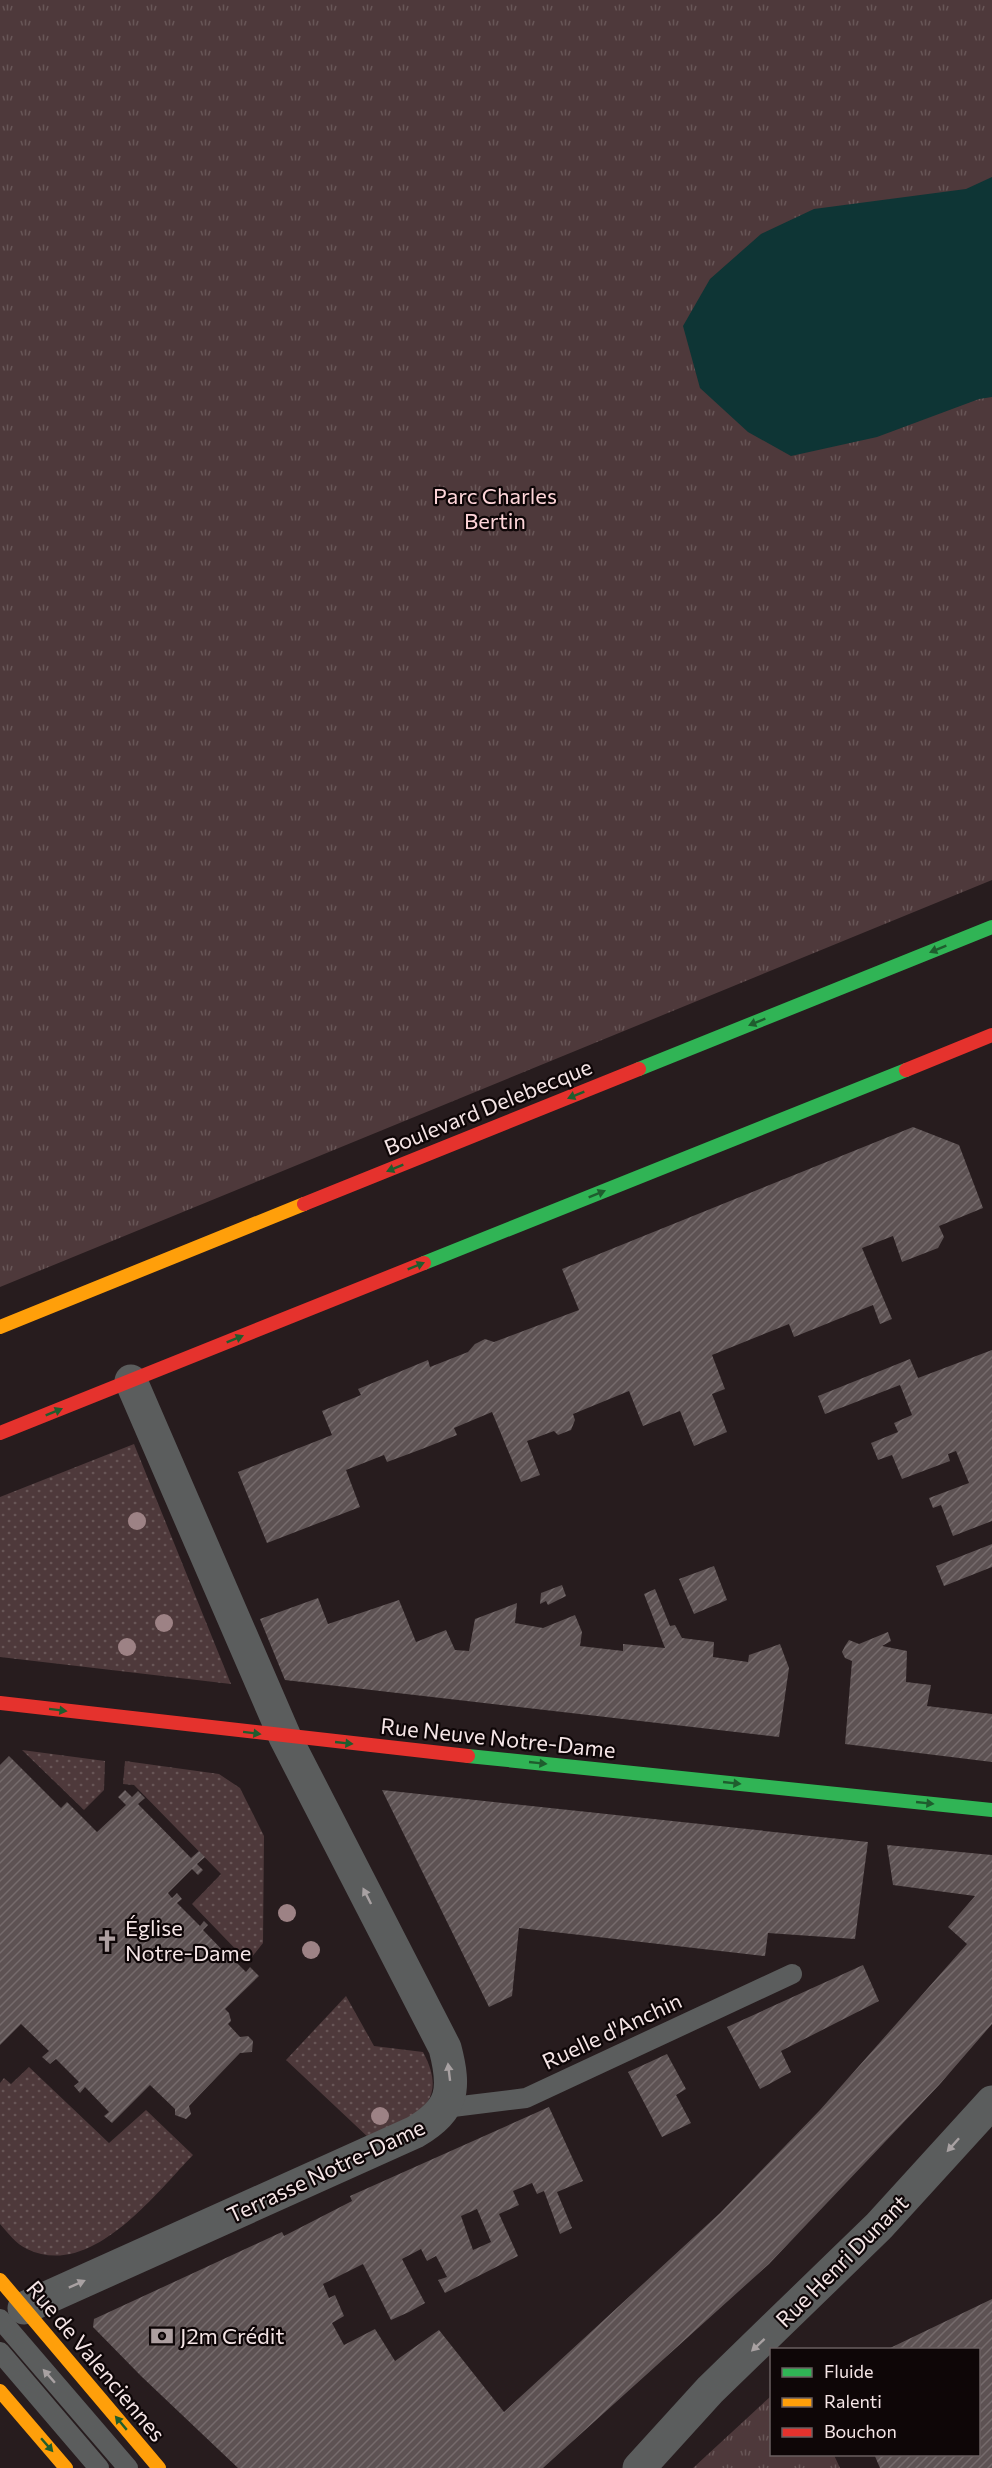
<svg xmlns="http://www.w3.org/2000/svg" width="992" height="2468" font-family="Commissioner,sans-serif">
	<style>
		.grass { fill: url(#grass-dots) }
		.park { fill: url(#park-tufts) }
		.water { fill: #0e3535 }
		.building { fill: url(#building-hatch); fill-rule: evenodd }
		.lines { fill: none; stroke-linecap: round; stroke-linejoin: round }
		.lane { stroke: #5b5d5d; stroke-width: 20 }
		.street { stroke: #5b5d5d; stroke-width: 33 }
		.fast { stroke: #30b455; stroke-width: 14 }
		.slow { stroke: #ff9f0a; stroke-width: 14 }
		.jam { stroke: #e5322d; stroke-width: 14 }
		.tree { fill: #9d8285 }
		.oneway { fill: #1f5d2e }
		.oneway2 { fill: #a8a1a2 }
		.labels { text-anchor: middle; stroke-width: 4.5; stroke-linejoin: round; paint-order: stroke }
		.park-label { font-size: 22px; fill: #fed5d9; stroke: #0e0607 }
		.street-label { font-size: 22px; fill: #f5e5e6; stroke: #0e0607 }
		.poi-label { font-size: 22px; fill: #f5e5e6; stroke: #0e0607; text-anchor: start }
	</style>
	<defs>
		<pattern id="grass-dots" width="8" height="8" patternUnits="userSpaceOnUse" patternTransform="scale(1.5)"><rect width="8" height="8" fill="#4e393b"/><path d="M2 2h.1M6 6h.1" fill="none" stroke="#685657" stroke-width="1.8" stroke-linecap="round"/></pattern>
		<pattern id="park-tufts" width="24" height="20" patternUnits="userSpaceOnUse" patternTransform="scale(1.5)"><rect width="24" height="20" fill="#4e393b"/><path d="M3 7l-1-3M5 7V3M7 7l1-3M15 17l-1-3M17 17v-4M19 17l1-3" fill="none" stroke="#685657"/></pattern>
		<pattern id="building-hatch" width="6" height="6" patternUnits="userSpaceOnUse" patternTransform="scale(1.5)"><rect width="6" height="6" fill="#5d5253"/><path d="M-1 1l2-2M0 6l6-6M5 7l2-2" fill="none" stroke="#756b6c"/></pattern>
	</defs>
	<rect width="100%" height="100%" fill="#271c1e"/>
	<path class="grass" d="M134,1444L231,1684L0,1657V1497Z
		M22,1750L105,1761L104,1790L84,1810Z
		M125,1761L219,1774L240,1788L264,1836L263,1943L248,1962L192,1904L221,1874L134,1785L123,1784Z
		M346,1996L374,2046L423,2052C452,2106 411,2118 370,2139L286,2060Z
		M29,2067L109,2143L146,2110L193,2155C155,2194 91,2280 27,2249C16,2244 8,2233 0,2224V2083L4,2078L11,2084Z"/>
	<path class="park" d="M0,0H992V880L0,1287Z
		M771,2396L772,2454L834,2455L840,2468H693Z"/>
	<path class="water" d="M992,177V397L979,399L877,437L791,456L748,432L700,388L683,326L710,279L761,234L814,209L966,189Z"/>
	<path class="building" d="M913,1127L959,1145L983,1208L939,1226L944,1237L938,1248L902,1262L893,1236L862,1248L892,1319L880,1324L873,1305L794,1337L789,1324L712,1355L725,1389L712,1394L727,1432L694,1446L680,1411L643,1426L629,1391L573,1414L575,1420L571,1430L558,1435L554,1431L527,1441L540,1475L521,1482L492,1412L454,1428L457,1435L422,1449L387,1462L384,1455L346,1470L360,1507L267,1543L238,1472L332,1435L322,1411L361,1395L358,1389L428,1360L430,1367L468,1352L475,1344L485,1339L494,1342L579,1310L562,1269Z
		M992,1350V1521L953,1536L941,1505L933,1508L929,1498L969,1483L956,1451L948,1454L950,1461L902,1479L892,1455L878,1460L871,1443L898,1432L894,1423L912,1415L900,1385L825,1414L818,1396L910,1359L918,1378Z
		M992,1544V1567L944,1586L936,1566Z
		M714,1566L727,1600L694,1614L679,1579Z
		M562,1585L566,1596L548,1605L546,1601L540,1604L541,1593Z
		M655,1589L670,1626L675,1625L682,1638L714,1642L713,1657L748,1662L749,1655L780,1644L789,1668L779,1737L285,1680L260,1619L318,1598L328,1624L399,1600L416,1642L446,1630L455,1650L469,1651L475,1619L517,1603L515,1623L543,1628L575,1615L582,1632L580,1646L623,1651V1644L665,1648L644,1594Z
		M888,1632L891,1641L882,1646L907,1651L906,1682L931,1685L927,1706L992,1714V1762L845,1744L852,1661L845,1658L842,1652L845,1646L849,1640L859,1644Z
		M9,1756L61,1808L67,1802L97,1832L126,1805L118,1797L125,1790L132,1797L138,1791L145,1798L138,1804L191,1858L199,1851L205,1857L197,1864L203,1870L198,1875L192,1869L168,1893L172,1898L177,1893L182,1899L177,1903L200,1926L204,1921L208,1925L203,1930L229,1957L233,1952L238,1957L234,1960L246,1972L250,1967L259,1976L225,2009L229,2013L231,2021L228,2024L240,2037L248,2036L253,2041L252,2052L240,2053L189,2106L191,2114L186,2119L175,2115V2109L150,2085L112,2123L104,2116L109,2112L85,2087L80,2093L74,2086L79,2082L56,2059L50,2064L42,2057L49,2051L21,2024L0,2045V1765Z
		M382,1790L868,1842L855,1939L768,1933L765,1956L519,1928L512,1996L489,2007Z
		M887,1845L992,1855V2024L940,2084L769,2264L543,2468H238L141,2376L93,2327L94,2319L282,2232L284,2236L352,2201L350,2196L549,2107L583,2181L557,2192L572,2228L560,2234L544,2191L537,2194L532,2183L513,2191L519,2205L499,2214L518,2256L445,2293L438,2280L447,2277L436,2256L427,2261L421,2249L402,2259L425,2303L409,2312L391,2320L363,2264L323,2284L329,2298L335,2295L344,2316L332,2323L344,2345L375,2329L395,2361L439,2330L504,2412L720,2213L820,2110L967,1944L948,1927L975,1896L893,1885ZM477,2209L491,2242L473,2250L461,2216Z
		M863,1965L879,2001L781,2051L791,2072L760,2089L727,2027Z
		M667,2054L686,2089L676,2095L691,2123L662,2137L628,2072Z
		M992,2299V2468H880L874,2454H978V2350L888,2349Z"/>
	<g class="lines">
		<path class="lane" d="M445,2108L526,2098L792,1974
			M0,2319L128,2468
			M0,2352L99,2468"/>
		<path class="street" d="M24,2308L415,2132C453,2110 456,2090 445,2048L285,1737L131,1381
			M639,2468L710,2390L879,2226L992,2102"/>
		<path class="fast" d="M639,1069L992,927
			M424,1263L906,1070
			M468,1756L992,1810"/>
		<path class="slow" d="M0,1327L304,1204
			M0,2280L159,2468
			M0,2391L66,2468"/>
		<path class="jam" d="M906,1070L992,1035
			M304,1204L639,1069
			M0,1433L424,1263
			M0,1703L468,1756"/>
	</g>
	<g class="tree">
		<circle cx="137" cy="1521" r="9"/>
		<circle cx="164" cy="1623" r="9"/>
		<circle cx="127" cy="1647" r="9"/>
		<circle cx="287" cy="1913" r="9"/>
		<circle cx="311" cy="1950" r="9"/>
		<circle cx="380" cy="2116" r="9"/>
	</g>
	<defs><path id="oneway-solid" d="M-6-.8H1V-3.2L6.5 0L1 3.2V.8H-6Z" transform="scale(1.5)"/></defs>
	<g class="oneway">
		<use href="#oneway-solid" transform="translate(938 949) rotate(158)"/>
		<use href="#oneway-solid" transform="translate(757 1022) rotate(158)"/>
		<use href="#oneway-solid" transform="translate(576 1095) rotate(158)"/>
		<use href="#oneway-solid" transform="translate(395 1168) rotate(158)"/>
		<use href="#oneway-solid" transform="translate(597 1194) rotate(-22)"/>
		<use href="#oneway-solid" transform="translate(416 1266) rotate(-22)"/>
		<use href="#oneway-solid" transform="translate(235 1339) rotate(-22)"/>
		<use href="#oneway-solid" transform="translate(54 1412) rotate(-22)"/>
		<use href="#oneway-solid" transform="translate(58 1710) rotate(7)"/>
		<use href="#oneway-solid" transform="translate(252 1733) rotate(7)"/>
		<use href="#oneway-solid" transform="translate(344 1743) rotate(6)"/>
		<use href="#oneway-solid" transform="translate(538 1763) rotate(6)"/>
		<use href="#oneway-solid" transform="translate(732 1783) rotate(6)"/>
		<use href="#oneway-solid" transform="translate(925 1803) rotate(6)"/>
		<use href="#oneway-solid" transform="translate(121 2423) rotate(-130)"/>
		<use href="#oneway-solid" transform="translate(47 2445) rotate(49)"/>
	</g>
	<g class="oneway2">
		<use href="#oneway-solid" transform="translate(367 1896) rotate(-117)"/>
		<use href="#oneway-solid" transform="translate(449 2072) rotate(-97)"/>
		<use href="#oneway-solid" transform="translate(953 2145) rotate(132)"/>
		<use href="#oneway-solid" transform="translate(77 2284) rotate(-24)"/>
		<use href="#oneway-solid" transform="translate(758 2345) rotate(137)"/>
		<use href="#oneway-solid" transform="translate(49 2376) rotate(-131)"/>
	</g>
	<defs>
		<g id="church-bare" transform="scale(1.8)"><path d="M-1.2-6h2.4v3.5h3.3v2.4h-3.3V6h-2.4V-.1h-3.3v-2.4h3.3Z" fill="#ad9fa0" stroke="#0e0607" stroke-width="2.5" paint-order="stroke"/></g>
		<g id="bank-bare" transform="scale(1.8)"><path d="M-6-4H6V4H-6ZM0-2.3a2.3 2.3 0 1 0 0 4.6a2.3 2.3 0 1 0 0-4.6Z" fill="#ad9fa0" stroke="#0e0607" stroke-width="2.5" paint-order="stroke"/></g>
	</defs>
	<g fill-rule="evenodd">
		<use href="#church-bare" x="107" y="1941"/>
		<use href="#bank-bare" x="162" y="2336"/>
	</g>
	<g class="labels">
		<g class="park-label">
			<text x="495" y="504">Parc Charles<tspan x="495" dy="25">Bertin</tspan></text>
		</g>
		<g class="street-label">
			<text transform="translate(488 1107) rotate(-22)" y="8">Boulevard Delebecque</text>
			<text transform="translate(498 1738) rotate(6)" y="8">Rue Neuve Notre-Dame</text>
			<text transform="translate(612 2031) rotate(-25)" y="8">Ruelle d'Anchin</text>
			<text transform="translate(326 2171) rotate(-25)" y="8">Terrasse Notre-Dame</text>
			<text transform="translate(842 2261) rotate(-45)" y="8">Rue Henri Dunant</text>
			<text transform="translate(96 2361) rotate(50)" y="8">Rue de Valenciennes</text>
		</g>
		<g class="poi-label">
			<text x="125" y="1936">Église<tspan x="125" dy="25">Notre-Dame</tspan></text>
			<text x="180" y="2344">J2m Crédit</text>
		</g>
	</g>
	<rect x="770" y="2348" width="210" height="108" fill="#0e0607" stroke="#6a5f60" stroke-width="1.5"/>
	<rect x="782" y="2368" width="30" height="9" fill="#30b455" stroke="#6a5f60" stroke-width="1.5"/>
	<text x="824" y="2378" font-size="18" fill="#f5e5e6">Fluide</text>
	<rect x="782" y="2398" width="30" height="9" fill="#ff9f0a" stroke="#6a5f60" stroke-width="1.5"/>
	<text x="824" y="2408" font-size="18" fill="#f5e5e6">Ralenti</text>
	<rect x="782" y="2428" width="30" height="9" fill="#e5322d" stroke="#6a5f60" stroke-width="1.5"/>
	<text x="824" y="2438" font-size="18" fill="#f5e5e6">Bouchon</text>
</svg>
